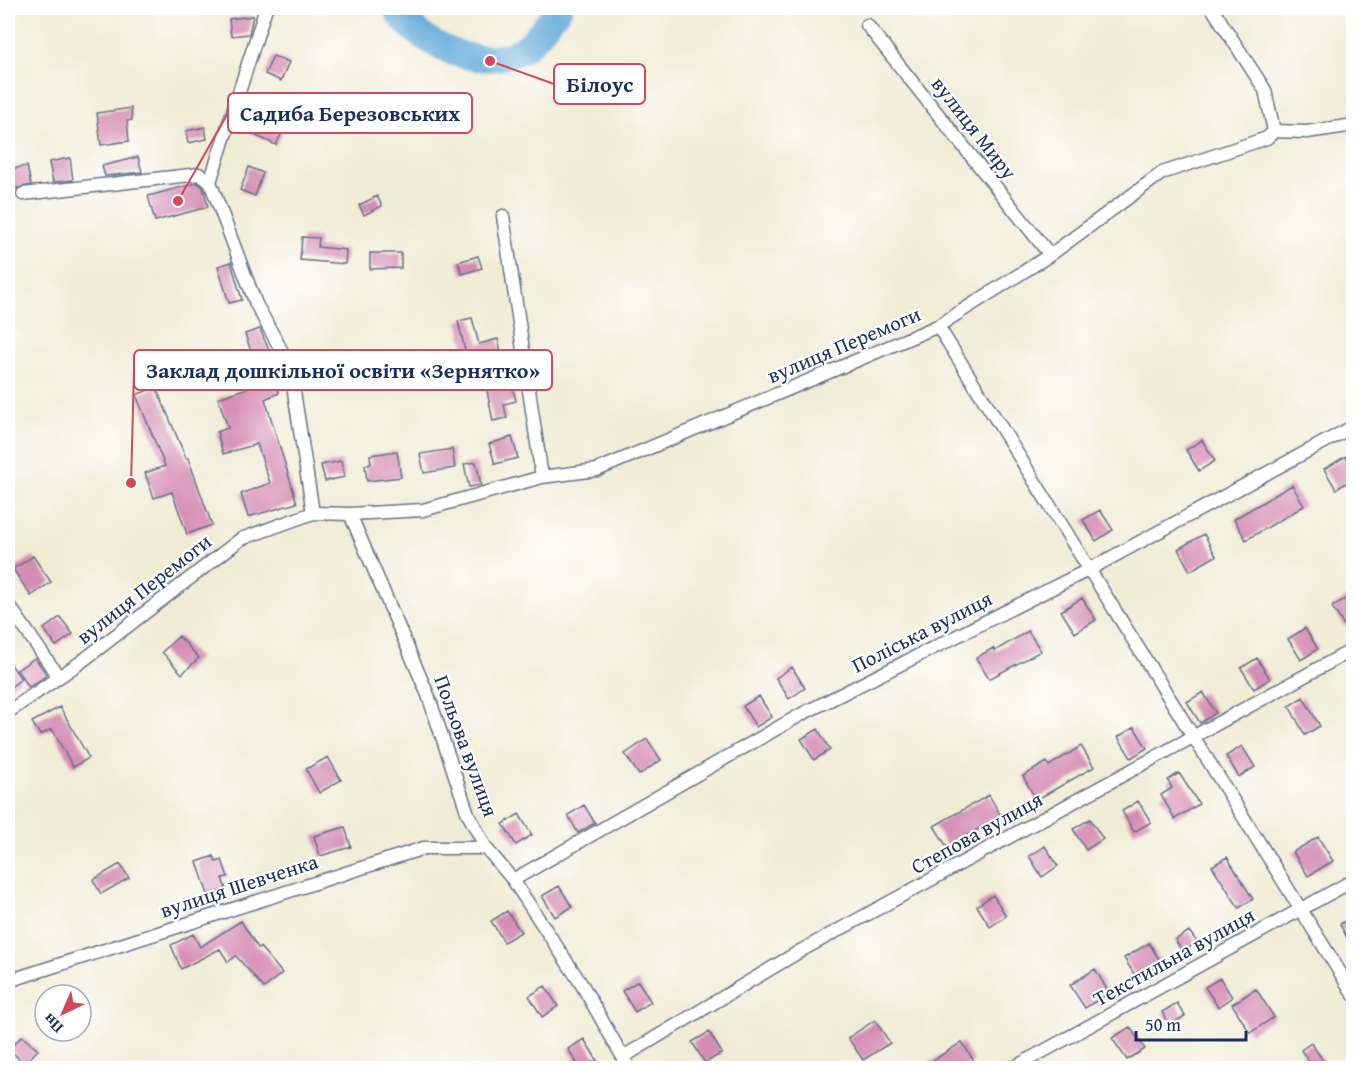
<svg xmlns="http://www.w3.org/2000/svg" width="1361" height="1076" font-family="'Gentium Book Plus',serif">
	<style>
		.lines { fill: none; stroke-linecap: round; stroke-linejoin: round }
		.river { stroke: #61a9d8; stroke-width: 27 }
		.building { fill: #d58db4 }
		.street-casing { stroke: #667188; stroke-width: 15 }
		.street { stroke: #fff; stroke-width: 12 }
		.labels { text-anchor: middle; stroke-width: 4.5; stroke-linejoin: round; paint-order: stroke }
		.street-label { font-size: 21px; fill: #1b2f5e; stroke: #fff }
		.leader { fill: none; stroke: #d1495b; stroke-width: 2 }
		.callout-dot { fill: #d1495b; stroke: #fff; stroke-width: 2 }
		.callout { fill: #fff; stroke: #d1495b; stroke-width: 2 }
		.callout-label { font-size: 22px; text-anchor: middle; font-weight: bold; fill: #1b2f5e }
	</style>
	<rect width="100%" height="100%" fill="#fff"/>
	<filter id="ink" filterUnits="userSpaceOnUse"><feTurbulence type="fractalNoise" baseFrequency=".0167" numOctaves="2"/><feDisplacementMap in="SourceGraphic" scale="12" xChannelSelector="R" yChannelSelector="G"/><feConvolveMatrix kernelMatrix="1 2 1 2 8 2 1 2 1" color-interpolation-filters="sRGB"/></filter>
	<filter id="wash" filterUnits="userSpaceOnUse"><feTurbulence type="fractalNoise" baseFrequency=".008" numOctaves="4" result="noise"/><feDisplacementMap in="SourceGraphic" scale="24" xChannelSelector="R" yChannelSelector="G"/><feGaussianBlur stdDeviation="1.35" result="paint"/><feColorMatrix in="noise" values="0 0 0 0 0 0 0 0 0 0 0 0 0 0 0 0 0 1.4 0 .05"/><feComposite in="paint" operator="in"/></filter>
	<g filter="url(#wash)">
		<rect width="100%" height="100%" fill="#f1ecd6"/>
		<g class="lines">
			<path class="river" d="M395,8C418,45 482,74 523,49C536,40 549,20 559,8"/>
		</g>
		<g id="blocks">
			<path class="building" d="M253,16L249,34L231,36L229,19Z
				M273,56L289,62L281,81L265,74Z
				M266,97L287,107L279,125L285,127L276,145L250,133Z
				M131,108L132,120L127,121L129,141L101,145L97,113Z
				M205,127L207,139L188,143L186,131Z
				M138,157L142,172L105,176L102,166Z
				M70,158L73,180L53,182L49,162Z
				M27,166L31,185L14,189L10,169Z
				M249,167L263,173L255,196L240,190Z
				M197,183L203,187L208,207L155,221L148,196Z
				M377,196L382,206L364,215L359,205Z
				M302,237L319,238L318,247L346,250L345,264L300,260Z
				M370,253H401V268L370,269Z
				M478,256L482,268L462,274L458,262Z
				M231,262L242,300L229,303L218,266Z
				M472,318L479,344L498,339L502,356L468,363L458,321Z
				M260,329L275,365L268,367L279,393L265,399L297,503L248,517L241,494L270,483L257,444L223,454L217,432L228,428L218,398L262,383L245,334Z
				M511,381L516,401L504,404L507,418L493,421L486,386Z
				M156,387L186,458H188L212,525L187,534L172,492L154,498L145,473L165,466L136,395Z
				M512,437L518,458L495,464L489,444Z
				M1202,440L1215,461L1199,471L1186,450Z
				M452,449L455,468L424,473L420,454Z
				M397,451L401,477L367,481L365,465L371,464L370,455Z
				M1346,456L1353,469V479L1336,489L1324,469Z
				M341,461L345,477L325,481L321,465Z
				M476,462L481,485L469,487L464,464Z
				M1292,485L1304,506L1246,540L1234,519Z
				M1100,510L1113,530L1096,541L1083,520Z
				M1204,534L1216,556L1190,571L1178,549Z
				M33,556L51,582L31,596L13,569Z
				M1349,596L1353,604V622L1345,627L1332,607Z
				M1082,598L1096,620L1075,633L1061,611Z
				M60,617L73,634L56,646L44,629Z
				M1305,628L1318,649L1301,660L1288,639Z
				M1028,631L1041,651L989,679L976,658L993,648L995,651Z
				M179,636L199,658L182,674L162,652Z
				M35,658L47,675L29,687L17,670Z
				M1257,658L1270,679L1254,689L1241,668Z
				M8,660L21,679L8,689Z
				M792,667L805,688L789,699L776,678Z
				M1203,692L1216,713L1200,723L1187,702Z
				M759,696L772,717L756,727L743,706Z
				M1303,697L1320,726L1305,735L1289,706Z
				M60,707L89,758L73,767L52,729L40,735L32,722Z
				M1134,727L1147,748L1131,758L1118,737Z
				M818,729L830,750L814,760L801,739Z
				M647,739L661,760L639,775L625,754Z
				M1081,746L1094,767L1036,800L1023,776L1047,762L1049,766Z
				M1242,746L1255,767L1239,777L1226,756Z
				M328,757L341,780L319,793L306,769Z
				M1179,773L1199,804L1175,819L1161,795L1172,788L1168,780Z
				M989,795L1001,816L947,847L934,826Z
				M1138,801L1151,822L1134,832L1122,811Z
				M584,805L595,823L578,833L568,815Z
				M519,814L532,835L516,845L503,824Z
				M1090,819L1103,839L1086,850L1073,829Z
				M345,827L351,847L320,856L314,836Z
				M1318,837L1333,861L1308,876L1293,852Z
				M1045,846L1058,866L1042,877L1029,856Z
				M214,856L216,862L222,860L228,877L222,878L226,889L208,895L197,862Z
				M1227,857L1253,899L1239,908L1212,866Z
				M120,864L129,878L101,894L93,880Z
				M559,886L572,907L555,917L542,896Z
				M993,895L1006,916L990,927L977,906Z
				M507,911L521,932L504,942L491,921Z
				M1353,916V950L1340,924Z
				M241,921L258,948L260,947L282,973L264,988L236,956L228,962L220,949L181,969L171,945L193,934L200,947Z
				M1189,931L1197,942L1183,952L1175,940Z
				M1149,943L1164,967L1139,982L1124,958Z
				M1095,969L1109,993L1085,1008L1070,985Z
				M1220,978L1232,997L1218,1007L1205,987Z
				M638,981L651,1002L635,1012L622,991Z
				M545,986L558,1006L542,1017L529,996Z
				M1256,989L1274,1017L1250,1033L1232,1004Z
				M1177,1003L1185,1016L1170,1025L1162,1012Z
				M875,1020L890,1043L863,1060L848,1038Z
				M1130,1027L1145,1049L1127,1060L1112,1038Z
				M709,1032L722,1053L705,1063L692,1042Z
				M22,1036L38,1050L24,1064L9,1049Z
				M584,1039L597,1060L580,1068L568,1049Z
				M962,1042L974,1061L963,1068H921Z
				M1311,1043L1328,1068H1313L1301,1050Z"/>
		</g>
	</g>
	<g filter="url(#ink)">
		<use href="#blocks" fill-opacity="0" stroke="#667188" stroke-width="1.5"/>
		<g class="lines">
			<g class="street-casing">
				<path id="street" d="M1212,8L1265,90L1274,131
					M867,25L1050,255
					M210,182L256,304L290,366L313,513
					M23,194L199,174L210,182L266,8
					M503,216L542,477
					M938,326L1354,995
					M350,514L428,695L468,814L486,848L513,880L582,985L629,1068
					M8,604L58,676
					M8,712L81,662L241,539L313,513L350,514L423,510L542,477L597,470L938,326L1050,255L1162,173L1267,138L1274,131L1307,132L1354,125
					M513,880L802,714L1090,569L1354,426
					M8,981L424,848H486
					M623,1057L802,950L1354,649
					M1013,1068L1354,880"/>
			</g>
			<use href="#street" class="street"/>
		</g>
	</g>
	<g class="labels">
		<g class="street-label">
			<text transform="translate(974 128) rotate(52)" y="7">вулиця Миру</text>
			<text transform="translate(844 345) rotate(-23)" y="7">вулиця Перемоги</text>
			<text transform="translate(144 589) rotate(-38)" y="7">вулиця Перемоги</text>
			<text transform="translate(922 632) rotate(-27)" y="7">Поліська вулиця</text>
			<text transform="translate(466 746) rotate(70)" y="7">Польова вулиця</text>
			<text transform="translate(977 833) rotate(-29)" y="7">Степова вулиця</text>
			<text transform="translate(239 886) rotate(-18)" y="7">вулиця Шевченка</text>
			<text transform="translate(1174 957) rotate(-29)" y="7">Текстильна вулиця</text>
		</g>
	</g>
	<path class="leader" d="M490 61L554 84M178 201L228 113M131 483L134 370"/>
	<g class="callout-dot">
		<circle cx="490" cy="61" r="6"/>
		<circle cx="178" cy="201" r="6"/>
		<circle cx="131" cy="483" r="6"/>
	</g>
	<g class="callout">
		<rect x="554" y="64" width="91" height="40" rx="6"/>
		<rect x="228" y="93" width="244" height="40" rx="6"/>
		<rect x="134" y="350" width="418" height="40" rx="6"/>
	</g>
	<g class="callout-label">
		<text x="600" y="92">Білоус</text>
		<text x="350" y="121">Садиба Березовських</text>
		<text x="343" y="378">Заклад дошкільної освіти «Зернятко»</text>
	</g>
	<rect width="1361" height="1076" fill="none" stroke="#fff" stroke-width="30"/>
	<g transform="translate(63 1013) rotate(224)"><circle r="28" fill="#ffffff" stroke="#a4acbf" stroke-width="1.5"/>
	<path d="M0-4.5L10 22L0 15L-10 22Z" fill="#d1495b"/>
	<text y="-9" font-size="16" font-weight="bold" text-anchor="middle" fill="#1b2f5e">Пн</text>
	</g>
	<path d="M1136 1031v9h110v-9" fill="none" stroke="#1b2f5e" stroke-width="3"/>
	<text x="1145" y="1031" font-size="18" fill="#1b2f5e" stroke="#ffffff" stroke-width="4.5" paint-order="stroke">50 m</text>
</svg>
